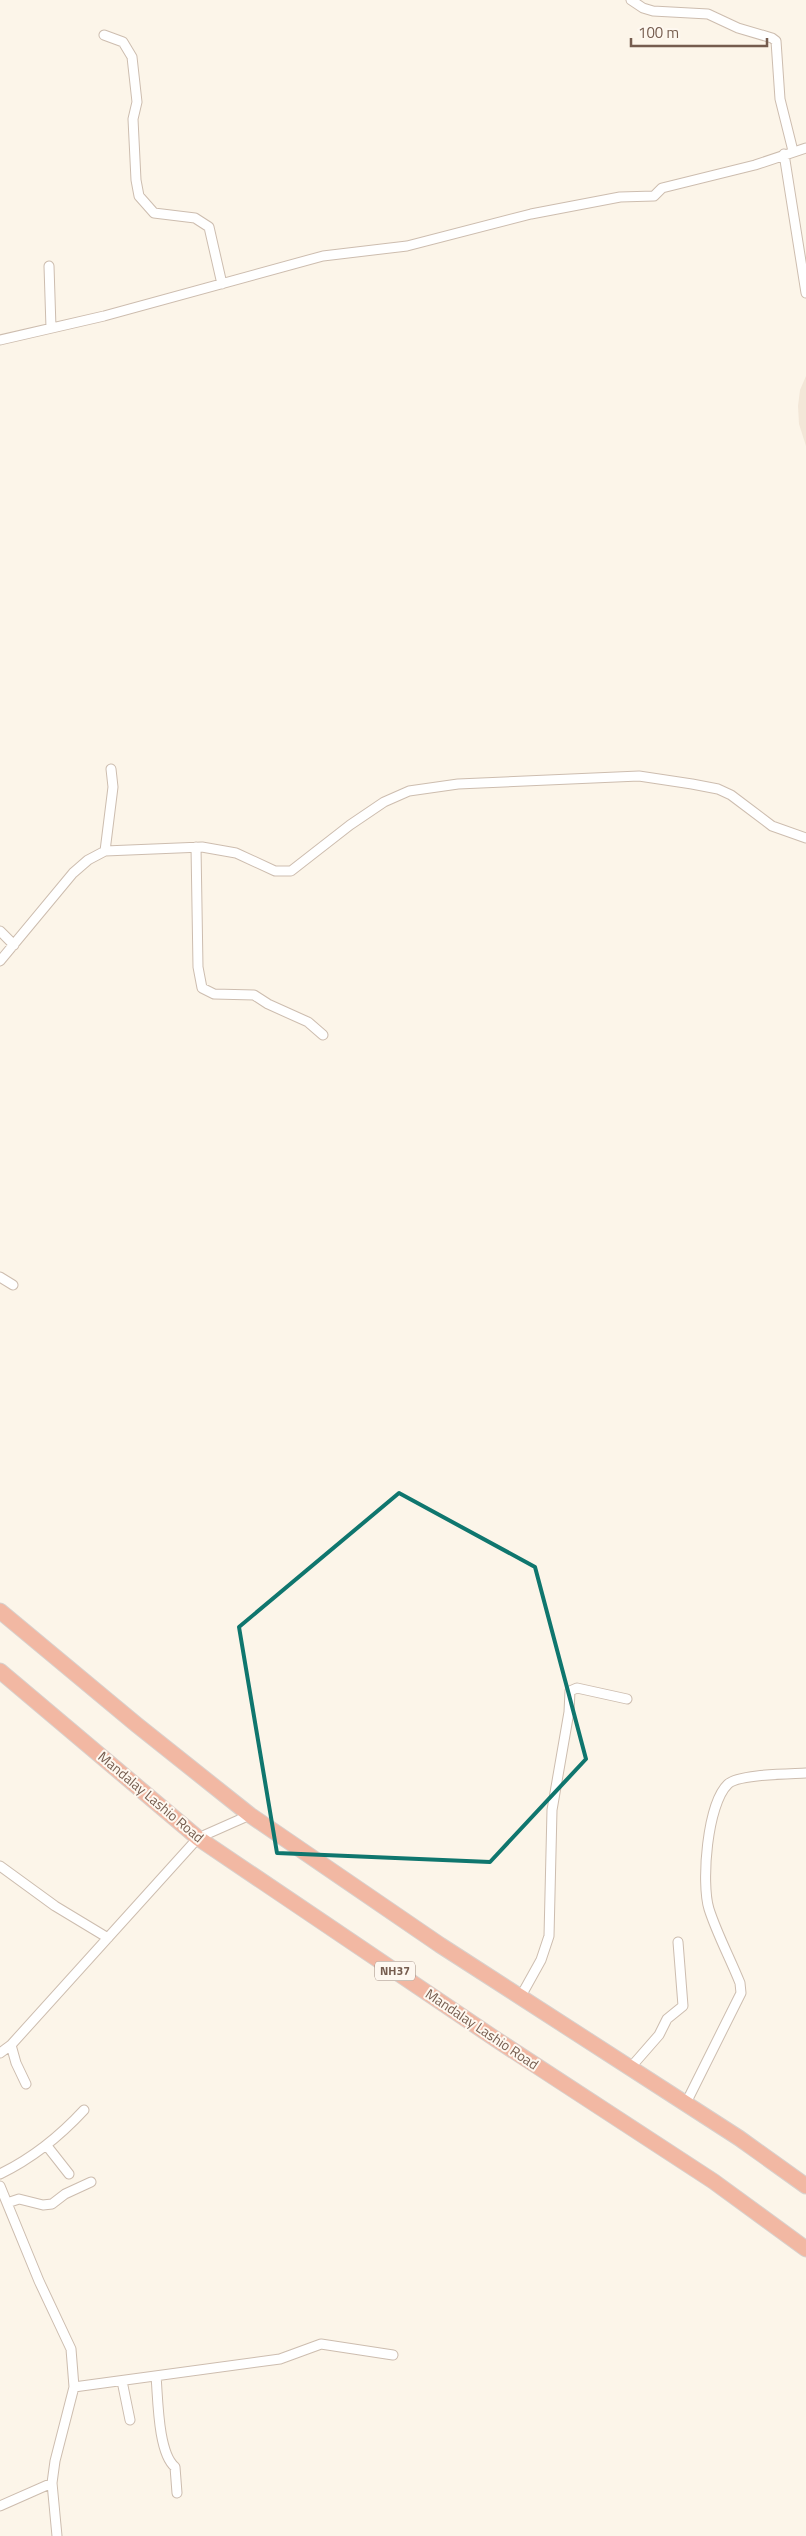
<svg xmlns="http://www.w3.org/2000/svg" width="806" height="2536" font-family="'Titillium Web',sans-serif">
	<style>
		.residential { fill: #f3e7d8 }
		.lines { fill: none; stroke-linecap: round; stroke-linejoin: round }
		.street-casing { stroke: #cdbdaf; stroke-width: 11 }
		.highway-casing { stroke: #d8d1cd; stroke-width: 17 }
		.street { stroke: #fff; stroke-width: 9 }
		.highway { stroke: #f2b8a3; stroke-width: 15 }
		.marked { fill: none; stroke: #0f766e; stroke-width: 4; stroke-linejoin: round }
		.labels { text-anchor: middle; stroke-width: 4; stroke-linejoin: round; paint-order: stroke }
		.shield { fill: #fef8f0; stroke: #9e8b7f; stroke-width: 1 }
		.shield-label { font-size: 12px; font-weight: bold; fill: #755c4e }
		.street-label { font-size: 14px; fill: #755c4e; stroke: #fef8f0 }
	</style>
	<rect width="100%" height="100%" fill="#fcf5e9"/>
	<path class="residential" d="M806,376V446L799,424L798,406L800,390Z"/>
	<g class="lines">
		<g class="street-casing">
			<path id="street" d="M631,0L643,8L653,11L708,14L738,28L772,38L776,41L780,99L793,151
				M104,35L123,42L132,57L137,102L133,119L136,180L139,196L154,213L195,218L209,227L222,284
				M784,154L806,293
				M49,266L51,328
				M0,340L104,316L323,256L407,246L531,214L620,197L654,196L662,188L755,165L806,148
				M196,847L198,967L202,988L214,994L254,995L268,1004L308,1022L323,1035
				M105,851L113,787L111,769
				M0,931L14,945
				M0,961L73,873L88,860L105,851L202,847L236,853L275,871H291L350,825L384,802L409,791L458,784L639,776L692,784L718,789L731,795L772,826L806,838
				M0,1277L13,1285
				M0,1866L55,1906L108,1938
				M521,1996L541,1960L549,1936L552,1810L569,1712L570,1691L577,1688L627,1699
				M11,2045L16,2063L26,2084
				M0,2053L11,2045L198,1838L250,1815
				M631,2067L659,2035L667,2019L683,2006L678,1942
				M686,2103L741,1993L740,1983C730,1958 717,1934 709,1909C701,1883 707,1804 728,1784C739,1774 789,1774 806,1773
				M47,2146L69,2174
				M0,2174C33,2158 59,2137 84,2110
				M0,2186L39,2281L71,2349L74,2387L55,2461L52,2483L57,2536
				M7,2203L19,2199L43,2205L52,2204L65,2194L91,2182
				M156,2376C158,2399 158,2453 175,2467L177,2493
				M122,2381L130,2420
				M74,2387L280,2359L321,2344L393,2355
				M0,2506L52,2483"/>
		</g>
		<g class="highway-casing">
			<path id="highway" d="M0,1611L137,1725L250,1815L440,1945L739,2138L806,2186
				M0,1671L198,1838L497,2040L713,2181L806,2249"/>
		</g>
		<use href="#street" class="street"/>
		<use href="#highway" class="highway"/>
	</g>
	<path class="marked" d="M399,1493L535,1567L586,1759L490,1862L277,1853L239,1627Z"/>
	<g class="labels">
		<rect class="shield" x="375" y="1961.5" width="40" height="19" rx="4"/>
		<g class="shield-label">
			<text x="395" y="1975">NH37</text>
		</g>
		<g class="street-label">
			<text transform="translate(151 1797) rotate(40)" y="5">Mandalay Lashio Road</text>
			<text transform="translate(482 2029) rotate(34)" y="5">Mandalay Lashio Road</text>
		</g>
	</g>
	<path d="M631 38v8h136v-8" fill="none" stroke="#755c4e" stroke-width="2.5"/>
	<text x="638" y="38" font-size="15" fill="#755c4e" stroke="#fef8f0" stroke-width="4" paint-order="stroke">100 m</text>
</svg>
